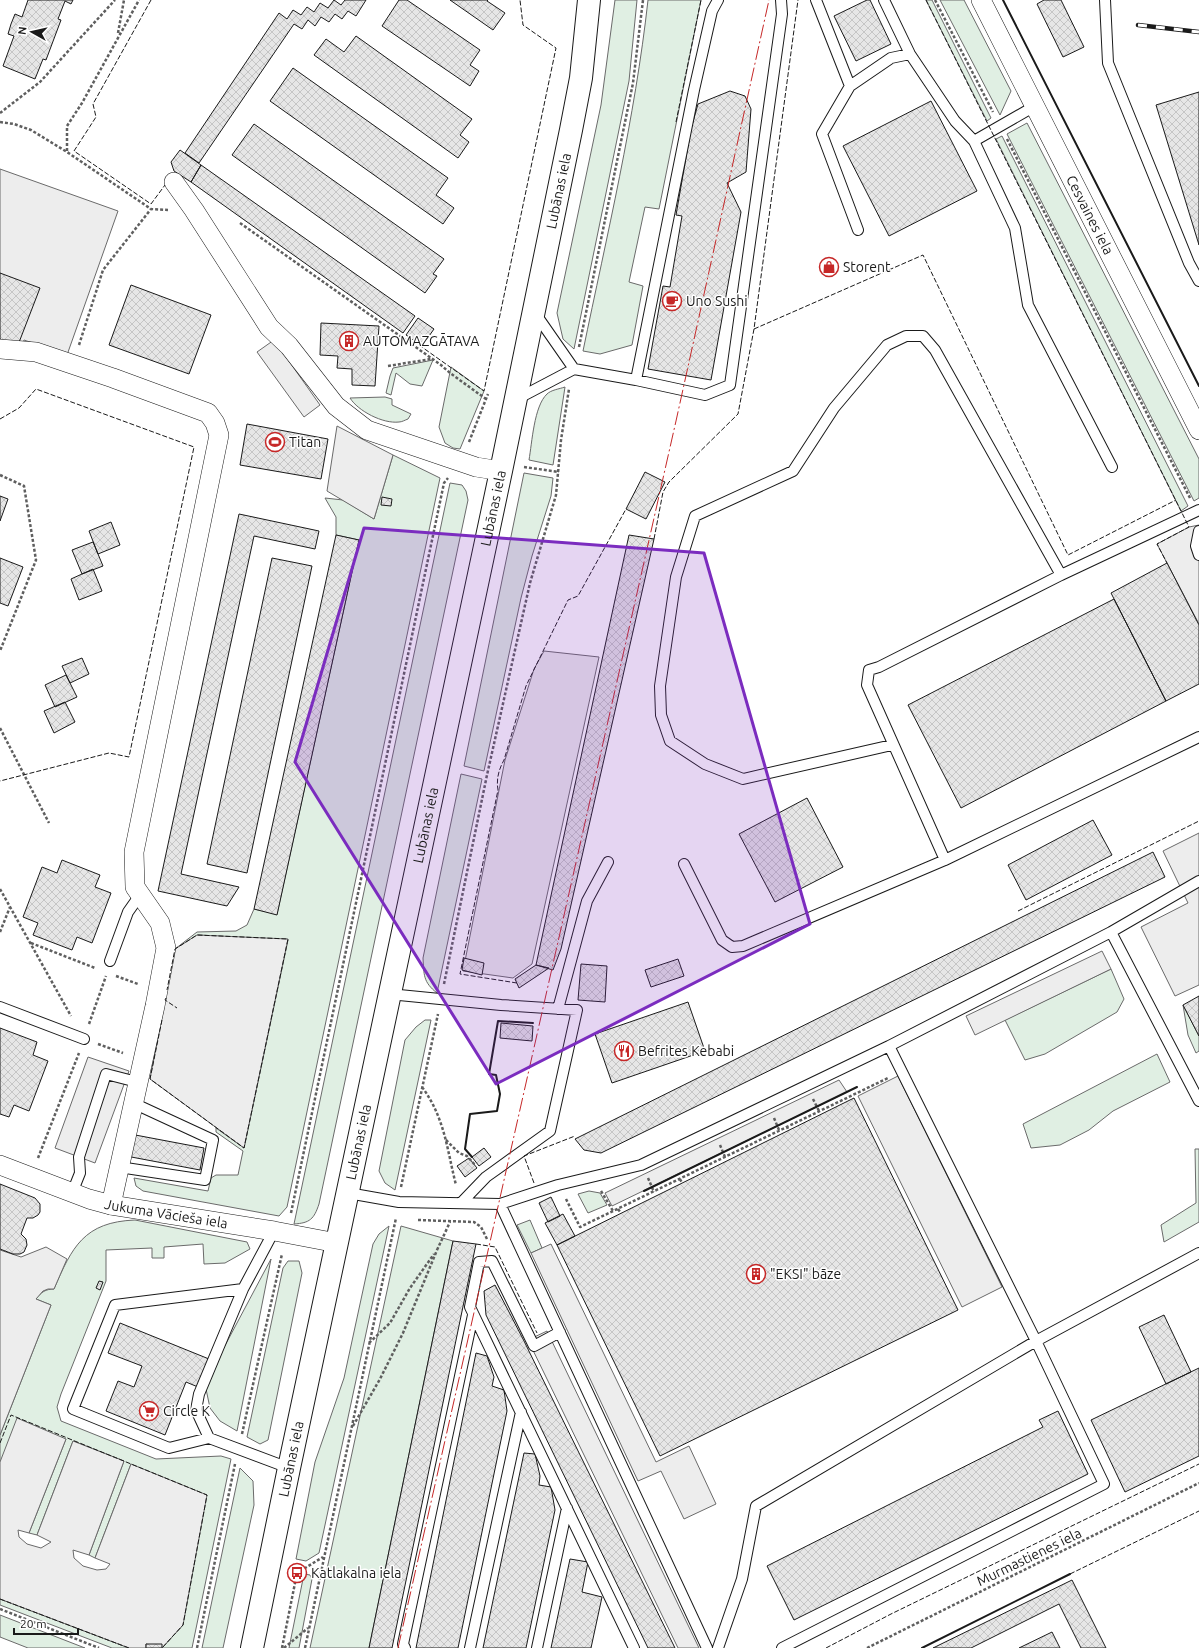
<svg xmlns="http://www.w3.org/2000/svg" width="1199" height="1648" font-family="Ubuntu,sans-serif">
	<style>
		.green { fill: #e0efe3; stroke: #6a6a6a }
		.parking { fill: #ededed; stroke: #6a6a6a }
		.building { fill: url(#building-cross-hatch); stroke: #1a1a1a }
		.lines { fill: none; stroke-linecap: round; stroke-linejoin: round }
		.lane-casing { stroke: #1a1a1a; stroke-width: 12 }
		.street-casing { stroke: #1a1a1a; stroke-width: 20 }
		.primary-casing { stroke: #1a1a1a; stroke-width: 24 }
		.path { stroke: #5f5f5f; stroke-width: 2.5; stroke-dasharray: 3 2; stroke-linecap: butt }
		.lane { stroke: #fff; stroke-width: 10 }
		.street { stroke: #fff; stroke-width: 19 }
		.primary { stroke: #fff; stroke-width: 22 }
		.rail-casing { stroke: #1a1a1a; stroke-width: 4.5 }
		.rail { stroke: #fff; stroke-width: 3; stroke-dasharray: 9; stroke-linecap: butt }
		.fence { stroke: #1a1a1a; stroke-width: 1; stroke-dasharray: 5 2; stroke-linecap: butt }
		.wall { stroke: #1a1a1a; stroke-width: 2 }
		.power { stroke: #c62828; stroke-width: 1; stroke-dasharray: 14 3 2 3; stroke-linecap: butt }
		.marked { fill: #7b2cbf; fill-opacity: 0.2; stroke: #7b2cbf; stroke-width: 3; stroke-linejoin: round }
		.labels { text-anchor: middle; stroke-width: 3; stroke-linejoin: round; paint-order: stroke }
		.street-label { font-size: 14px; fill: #1a1a1a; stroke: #fff }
		.poi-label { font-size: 14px; fill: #1a1a1a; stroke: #fff; text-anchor: start }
	</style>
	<defs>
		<pattern id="building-cross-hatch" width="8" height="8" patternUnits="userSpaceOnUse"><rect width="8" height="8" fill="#e6e6e6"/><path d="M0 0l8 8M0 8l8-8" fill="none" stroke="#c5c5c5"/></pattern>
	</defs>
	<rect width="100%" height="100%" fill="#fff"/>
	<path class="green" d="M615,0H637L629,81L574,349L563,339L557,313L601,105Z
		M648,0H701L659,209L645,207L629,282L643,286L632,345L600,354L583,351C607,235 635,118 648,0Z
		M926,0H932L991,118L987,121Z
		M940,0H964L1011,91L1000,115Z
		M1027,123L1199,459V498L1194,501L1007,134Z
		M1002,136L1188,506L1181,511L996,139Z
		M433,360L422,386L410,384L396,373L391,395L386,393L390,376L393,368Z
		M451,367L484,391L460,449L453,448L445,443L439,427Z
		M565,387L553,465L529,460C532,443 534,406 547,394C551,390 559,389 565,387Z
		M385,397L392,399V405L411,414L408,419C405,420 402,422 399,422C383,424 358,411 350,398Z
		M393,455L440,478L287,1207L279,1216L143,1191L136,1186L134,1178L208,1191L211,1178L216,1175H238L243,1151L216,1132V1128L244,1148L288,940L198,935L175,949L197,932L236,931L247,925L254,909L277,914L359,540L336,535V517L325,498L343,500L374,519Z
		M524,473L553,478L551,496L532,556L521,598L484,771L464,766Z
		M450,483L462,485L466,491L468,500L319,1204C314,1219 310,1223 294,1224Z
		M461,774L482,779L437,993C423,982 424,975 423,958Z
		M1111,969L1124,999L1117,1012L1045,1054L1025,1060L1005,1020Z
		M1183,1005L1199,1036V1051L1196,1053L1188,1035Z
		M425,1020H431L395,1190L385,1183L379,1171L405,1040L416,1027Z
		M1157,1054L1170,1082L1113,1111L1089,1130L1060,1145L1031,1148L1023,1124Z
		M1195,1149H1199V1222L1164,1242L1161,1225L1196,1203Z
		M589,1191L600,1193L607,1205L588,1213L578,1194Z
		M135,1220L247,1242L250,1249L225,1263L204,1264L203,1244L164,1247V1258H152V1248L106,1250V1281L61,1394L57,1407L61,1421L156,1459L221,1456L231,1459L192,1648H162L183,1625L131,1464L95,1558L89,1555L124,1461L73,1441L37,1535L29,1533L66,1439L0,1462V1435L51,1305L36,1299C41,1292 46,1289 54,1289C72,1247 84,1222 135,1220Z
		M530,1220L542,1248L531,1253L517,1225Z
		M389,1226L319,1553L306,1561L296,1559L315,1462L344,1378L373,1244L379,1234Z
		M401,1226L453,1241L369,1648H310Z
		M271,1259L237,1431L220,1421L210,1408L206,1389L212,1370Z
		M288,1261H299L302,1273L268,1440L260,1444L247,1437L283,1268Z
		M240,1468L253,1481L254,1505L223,1648H202Z
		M304,1574L310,1575L312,1579L299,1648H289Z
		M0,1599L129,1648H112L0,1605Z
		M0,1615L85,1648H28L0,1637Z"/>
	<path class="parking" d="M0,169L118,211L67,355L24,340L20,351L0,343Z
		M274,340L320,405L304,417L257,352Z
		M337,426L393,455L374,519L327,491Z
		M1199,525V624L1157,544L1189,527Z
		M544,651L599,657L532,964L513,978L463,971L505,760L534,669Z
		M1199,833V985L1175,996L1141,927L1188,903L1163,851Z
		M197,935L288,939L244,1148L150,1079L175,949Z
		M1102,951L1111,969L975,1035L966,1016Z
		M88,1057L129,1071L95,1163L55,1148Z
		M898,1076L1002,1287L962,1307L858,1096Z
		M839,1080L847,1092L612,1206L605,1193Z
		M551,1244L656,1462L689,1446L716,1504L684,1519L661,1471L638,1481L531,1253Z
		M46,1247L67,1259L54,1289H48L43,1291L36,1299L51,1305L0,1435V1250L21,1257Z
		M547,1331L699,1648H678L528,1340Z
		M17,1418L66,1439L29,1533L18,1530L19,1537L27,1544L41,1548L51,1542L37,1535L73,1441L124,1461L89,1555L73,1550L74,1558L83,1566L97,1570L106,1569L110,1564L95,1558L131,1464L207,1495L183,1625L162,1648L146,1644V1648H129L0,1599V1462Z"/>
	<path class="building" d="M28,0H73L71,4L65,1L58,19L61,20L46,60L43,59L35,79L3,66L14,36L8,34L11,24L15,14L22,17Z
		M334,0L341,5L345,0H366L356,16L348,11L342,19L335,14L329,22L321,17L315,26L308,20L302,29L294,24L199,163L185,153L279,13L287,19L293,10L301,15L307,7L314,12L320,3L328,8Z
		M399,0H407L480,50L470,65L479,71L470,86L382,26Z
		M450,0H488L487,1L505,13L493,30Z
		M867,0H870L891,44L856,61L834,16Z
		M1044,0H1061L1084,47L1063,57L1037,4Z
		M356,36L472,119L460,135L469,142L458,158L314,55L326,39L344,52Z
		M293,68L448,178L436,195L454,208L443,224L270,101Z
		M730,91L745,96L751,109L746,172L727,183L741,212L711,380L648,369L663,286L670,287L682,216L676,215L691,129L698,104Z
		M1199,92V245L1156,105Z
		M931,101L977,191L889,236L843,146Z
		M254,124L444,259L433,274L437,276L425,293L232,155Z
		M180,150L201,165L191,182L174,171L171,162Z
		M201,165L415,316L403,333L191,182Z
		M0,273L40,288L18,345L0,339Z
		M131,285L211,315L189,374L109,345Z
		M418,318L434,329L422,346L406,335Z
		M321,323L379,326L375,386L352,385V369L337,368L338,356L320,355Z
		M247,424L328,439L321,479L240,465Z
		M645,472L665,482L646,519L626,509Z
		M0,496L8,499L0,521Z
		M382,497L392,499L391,506L381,505Z
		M239,514L319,531L315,549L254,536L181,874L239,887L227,906L158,891Z
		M111,522L120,545L98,554L89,531Z
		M336,535L359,540L277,915L254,909Z
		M629,535L654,539L561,949L553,970L536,965Z
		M93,542L103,566L82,574L72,550Z
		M0,558L23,567L8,606L0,603Z
		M272,558L312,566L247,873L207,864Z
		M1167,563L1199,625V684L1166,701L1111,593Z
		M93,569L102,591L79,600L71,579Z
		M1114,599L1166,701L961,808L908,705Z
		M82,658L89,674L70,683L62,666Z
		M66,675L77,697L55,707L45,685Z
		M65,702L75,722L54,733L44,711Z
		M807,798L843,867L775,902L739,834Z
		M1093,820L1112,855L1026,900L1008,865Z
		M1153,852L1165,877L601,1153L584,1150L575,1139Z
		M62,860L100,875L95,887L111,893L92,943L77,937L72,950L33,935L38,923L23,917L42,867L57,873Z
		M464,958L484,963L482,975L462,970Z
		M678,959L684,976L651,987L645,970Z
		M581,964L607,966L605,1002L578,1000Z
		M536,965L549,968L519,988L515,979Z
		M1199,996V1036L1183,1005Z
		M688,1002L705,1051L612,1083L595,1034Z
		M501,1023L533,1026L532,1041L500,1038Z
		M0,1028L37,1042L33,1055L48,1061L29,1111L14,1105L9,1117L0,1114Z
		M854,1098L958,1310L660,1456L557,1245Z
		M130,1134L204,1148L200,1170L126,1156Z
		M484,1148L491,1157L479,1166L472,1157Z
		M469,1158L477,1168L465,1177L457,1166Z
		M0,1184L35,1198L40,1204V1212L38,1215L33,1218H27L21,1234L26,1239L27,1245L24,1252L20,1254H13L0,1249Z
		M551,1197L560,1216L548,1222L539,1203Z
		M563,1214L575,1236L557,1245L545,1223Z
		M453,1241L476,1244L392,1648H369Z
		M99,1281L103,1282L100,1290L96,1288Z
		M495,1285L523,1339L675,1648H648L486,1315L484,1291Z
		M1164,1315L1191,1372L1166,1384L1139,1327Z
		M120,1323L209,1359L198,1387L186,1382L165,1435L106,1411L118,1381L134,1387L142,1366L108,1353Z
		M476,1353L487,1356L494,1377L492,1386L504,1390L507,1411L458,1648H416Z
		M1199,1368V1456L1125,1492L1091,1420Z
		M1058,1411L1088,1474L794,1620L767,1566L1043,1427L1039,1420Z
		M524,1453L535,1454L540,1476L539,1485L551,1487L555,1510L526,1648H483Z
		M570,1559L588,1562L582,1592L602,1597L591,1648H551Z
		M1072,1580L1106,1648H1081L1059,1604L971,1648H933Z
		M1052,1632L1060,1648H1019Z
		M146,1644H162V1648H146Z"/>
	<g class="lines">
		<g class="lane-casing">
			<path id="lane" d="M816,0L850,86
				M884,0L910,54L955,121L974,141L1035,106
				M1105,0L1108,63L1189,263L1199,281
				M974,141L1015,228L1028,305L1112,467
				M858,230L822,134L850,86L891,58L910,54
				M535,313L574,369
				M636,380L694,90L712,11L718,0
				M517,399L574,369L636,380L705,395L730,385L782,14L781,0
				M1199,531L1196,546L1199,555
				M1061,575L1199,510
				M945,860L1199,737
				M684,864L722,940L732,947L743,946L945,860L867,685L869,670L879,667L1061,575L935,350L923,336H906L887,345L834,408L793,471L695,516L676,577L660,686L661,715L670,741L705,764L743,779L892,745
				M1111,932L1199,1101
				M110,961L128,912L140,895
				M389,994L501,1005L577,1010L550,1131L486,1177L461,1203
				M0,1007L84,1039
				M558,1009L587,901L608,862
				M119,1167L205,1180L213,1140L133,1103
				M72,1193L80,1173L79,1157L106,1074L137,1082
				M348,1193L399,1202L500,1204L558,1185L641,1165L889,1046L1111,932L1199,881
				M500,1204L707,1648
				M243,1289L115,1305L73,1409L169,1448L209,1438L289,1468
				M560,1332L534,1346L492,1261L479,1262L470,1307L634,1648
				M209,1438L196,1410L199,1394L243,1289L274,1231
				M405,1648L403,1644L473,1315
				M470,1648L521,1412
				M537,1648L567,1508
				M718,1648L742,1579L756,1506L1036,1341L1199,1253
				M782,1648L1104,1484L1036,1341L889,1046"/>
		</g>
		<g class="street-casing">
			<g id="street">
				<path id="s1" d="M981,0L1199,430"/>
				<path d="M174,182L194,210L269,327L289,346L336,406L367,430L476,467L501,471"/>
				<path d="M0,349L36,352L113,378L208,413L215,423L219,435L134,852L135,887L160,923L166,948L155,1006L111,1205"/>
				<path id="s2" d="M0,1165L89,1199L111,1205L274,1231L337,1243"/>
			</g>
		</g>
		<g class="primary-casing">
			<g id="primary">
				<path id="s3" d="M252,1648L289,1468L501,471L571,130L581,78L589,0"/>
			</g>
		</g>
		<path class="path" d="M935,0L993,112
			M118,33L124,0
			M0,113L40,82L115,0
			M0,122L14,124L31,130L67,152L151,209L168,210
			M1007,139L1190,498
			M67,151V126L82,103L139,0
			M240,223L441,365L450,373L486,399
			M79,345L103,270L151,209
			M579,347L633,83L643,0
			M388,366L431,359
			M469,442L488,394
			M524,467L559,472
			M0,475L24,486L36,560L0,651
			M0,728L49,823
			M0,889L71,1016
			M0,932L10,907
			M31,943L95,968
			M116,976L138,984
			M444,984L487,775L530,583L556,495L561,440L569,389
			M89,1024L106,976
			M98,1044L123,1053
			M422,1087C445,1118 447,1150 456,1185
			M813,1099L819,1111
			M774,1118L779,1130
			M787,1126L788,1130
			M446,1140L459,1153L467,1156L475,1165
			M720,1145L725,1157
			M38,1158L79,1053
			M648,1178L654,1192
			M680,1179L682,1183
			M401,1187L438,1014
			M601,1191L613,1211
			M566,1199L580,1227L888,1078
			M618,1209L621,1213
			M291,1213L444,483L448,478
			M418,1220L474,1222L481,1227L487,1239
			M437,1250L450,1222
			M369,1343L390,1323L410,1288L434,1254
			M353,1426L380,1379L403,1333L437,1250
			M242,1434L282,1254
			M0,1609L99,1648
			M197,1648L235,1464
			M282,1648L297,1573L323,1557
			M284,1648L308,1628
			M305,1648L396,1218
			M867,1648L1199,1483"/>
		<use href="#lane" class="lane"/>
		<use href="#street" class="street"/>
		<use href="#primary" class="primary"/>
		<g class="rail-casing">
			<path id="rail" d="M1138,25L1199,32"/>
		</g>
		<use href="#rail" class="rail"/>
		<path class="fence" d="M151,0L93,104L96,117L74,151L151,204L165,185
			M926,0L1189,527L1157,544L1167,563
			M676,122L701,0
			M754,329L923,255L1068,555L1176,500
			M419,345L484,391L556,48L523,25L520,0
			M0,419L19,408L36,389L194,447L129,757L109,753L0,781
			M654,539L663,492L669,482L738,414L754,329L798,0
			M1018,911L1199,821
			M517,983L460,974L498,790C496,779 499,769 504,760L526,686L568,600L578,596L626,509
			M166,998L165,1000L177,1008
			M162,1020L150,1079L244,1148L288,939L197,935L175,949L167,990
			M534,1183L524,1156L575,1136
			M476,1244L495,1247L537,1333
			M0,1443L11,1415L207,1495L183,1625L162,1648
			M1070,1574L1199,1511
			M0,1599L129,1648
			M826,1648L891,1614L1199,1464"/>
		<path class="wall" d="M1003,0L1199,386
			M472,1157L465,1149L470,1114L497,1111L500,1094L496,1075L489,1074L498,1021L533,1023
			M644,1191L857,1087
			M922,1648L1070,1574"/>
		<path class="power" d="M398,1648L676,421L769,0"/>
	</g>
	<path class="marked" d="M364,528L704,553L810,924L496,1084L295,762Z"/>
	<defs>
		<g id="shop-ring" transform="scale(1)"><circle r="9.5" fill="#fff" stroke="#c62828" stroke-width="1.5"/><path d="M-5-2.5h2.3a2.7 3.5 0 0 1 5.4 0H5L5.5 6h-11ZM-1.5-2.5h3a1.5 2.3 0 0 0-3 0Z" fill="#c62828"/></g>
		<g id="cafe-ring" transform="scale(1)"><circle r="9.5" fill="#fff" stroke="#c62828" stroke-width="1.5"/><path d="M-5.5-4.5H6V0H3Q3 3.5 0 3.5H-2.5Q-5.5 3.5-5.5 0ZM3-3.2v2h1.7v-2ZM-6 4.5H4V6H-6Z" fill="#c62828"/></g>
		<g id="building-ring" transform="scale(1)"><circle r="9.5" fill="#fff" stroke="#c62828" stroke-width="1.5"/><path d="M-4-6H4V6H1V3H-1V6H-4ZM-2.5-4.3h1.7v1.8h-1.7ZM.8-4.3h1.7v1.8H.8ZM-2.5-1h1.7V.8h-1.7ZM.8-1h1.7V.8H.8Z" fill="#c62828"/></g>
		<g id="stadium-ring" transform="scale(1)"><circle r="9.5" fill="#fff" stroke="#c62828" stroke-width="1.5"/><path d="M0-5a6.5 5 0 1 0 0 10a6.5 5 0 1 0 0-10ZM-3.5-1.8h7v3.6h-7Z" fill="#c62828"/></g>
		<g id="restaurant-ring" transform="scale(1)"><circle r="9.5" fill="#fff" stroke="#c62828" stroke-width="1.5"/><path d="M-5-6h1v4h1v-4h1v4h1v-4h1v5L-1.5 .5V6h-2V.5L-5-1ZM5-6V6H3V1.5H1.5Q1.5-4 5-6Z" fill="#c62828"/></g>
		<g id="supermarket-ring" transform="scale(1)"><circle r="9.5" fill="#fff" stroke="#c62828" stroke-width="1.5"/><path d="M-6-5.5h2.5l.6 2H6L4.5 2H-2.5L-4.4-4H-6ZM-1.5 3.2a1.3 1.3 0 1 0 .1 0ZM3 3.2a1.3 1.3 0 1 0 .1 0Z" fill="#c62828"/></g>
		<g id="bus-ring" transform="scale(1)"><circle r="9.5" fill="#fff" stroke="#c62828" stroke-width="1.5"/><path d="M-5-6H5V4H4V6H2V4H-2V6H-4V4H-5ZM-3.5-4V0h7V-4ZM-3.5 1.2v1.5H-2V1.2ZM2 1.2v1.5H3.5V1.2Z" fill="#c62828"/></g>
	</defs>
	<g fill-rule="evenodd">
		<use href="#shop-ring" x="829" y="267"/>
		<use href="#cafe-ring" x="672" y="301"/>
		<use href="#building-ring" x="349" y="341"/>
		<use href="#stadium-ring" x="275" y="442"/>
		<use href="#restaurant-ring" x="624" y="1051"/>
		<use href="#building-ring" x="756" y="1274"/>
		<use href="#supermarket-ring" x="149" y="1411"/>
		<use href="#bus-ring" x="297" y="1573"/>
	</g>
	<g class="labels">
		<g class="street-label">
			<text dy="5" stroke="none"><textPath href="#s3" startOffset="1489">Lubānas iela</textPath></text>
			<text dy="5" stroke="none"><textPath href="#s1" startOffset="241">Cesvaines iela</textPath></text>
			<text dy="5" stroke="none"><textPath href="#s3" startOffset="1165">Lubānas iela</textPath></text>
			<text dy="5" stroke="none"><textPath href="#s3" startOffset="841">Lubānas iela</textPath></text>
			<text dy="5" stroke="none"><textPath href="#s3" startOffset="517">Lubānas iela</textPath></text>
			<text dy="5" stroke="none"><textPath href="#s2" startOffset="174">Jukuma Vācieša iela</textPath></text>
			<text dy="5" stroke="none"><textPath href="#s3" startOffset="193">Lubānas iela</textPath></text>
			<text transform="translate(1029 1557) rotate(-26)" y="5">Murmastienes iela</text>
		</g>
		<g class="poi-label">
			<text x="843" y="272">Storent</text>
			<text x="686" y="306">Uno Sushi</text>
			<text x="363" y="346">AUTOMAZGĀTAVA</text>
			<text x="289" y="447">Titan</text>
			<text x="638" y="1056">Befrites Kebabi</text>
			<text x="770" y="1279">"EKSI" bāze</text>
			<text x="163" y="1416">Circle K</text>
			<text x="311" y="1578">Katlakalna iela</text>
		</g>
	</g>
	<g transform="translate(32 32) rotate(278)" stroke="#ffffff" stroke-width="3" paint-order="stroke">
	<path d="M0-3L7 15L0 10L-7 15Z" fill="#1a1a1a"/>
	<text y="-6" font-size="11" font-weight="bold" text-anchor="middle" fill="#1a1a1a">N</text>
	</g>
	<path d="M14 1628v6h64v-6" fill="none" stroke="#1a1a1a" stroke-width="2"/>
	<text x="20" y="1628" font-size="12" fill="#1a1a1a" stroke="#ffffff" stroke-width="3" paint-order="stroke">20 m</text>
</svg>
